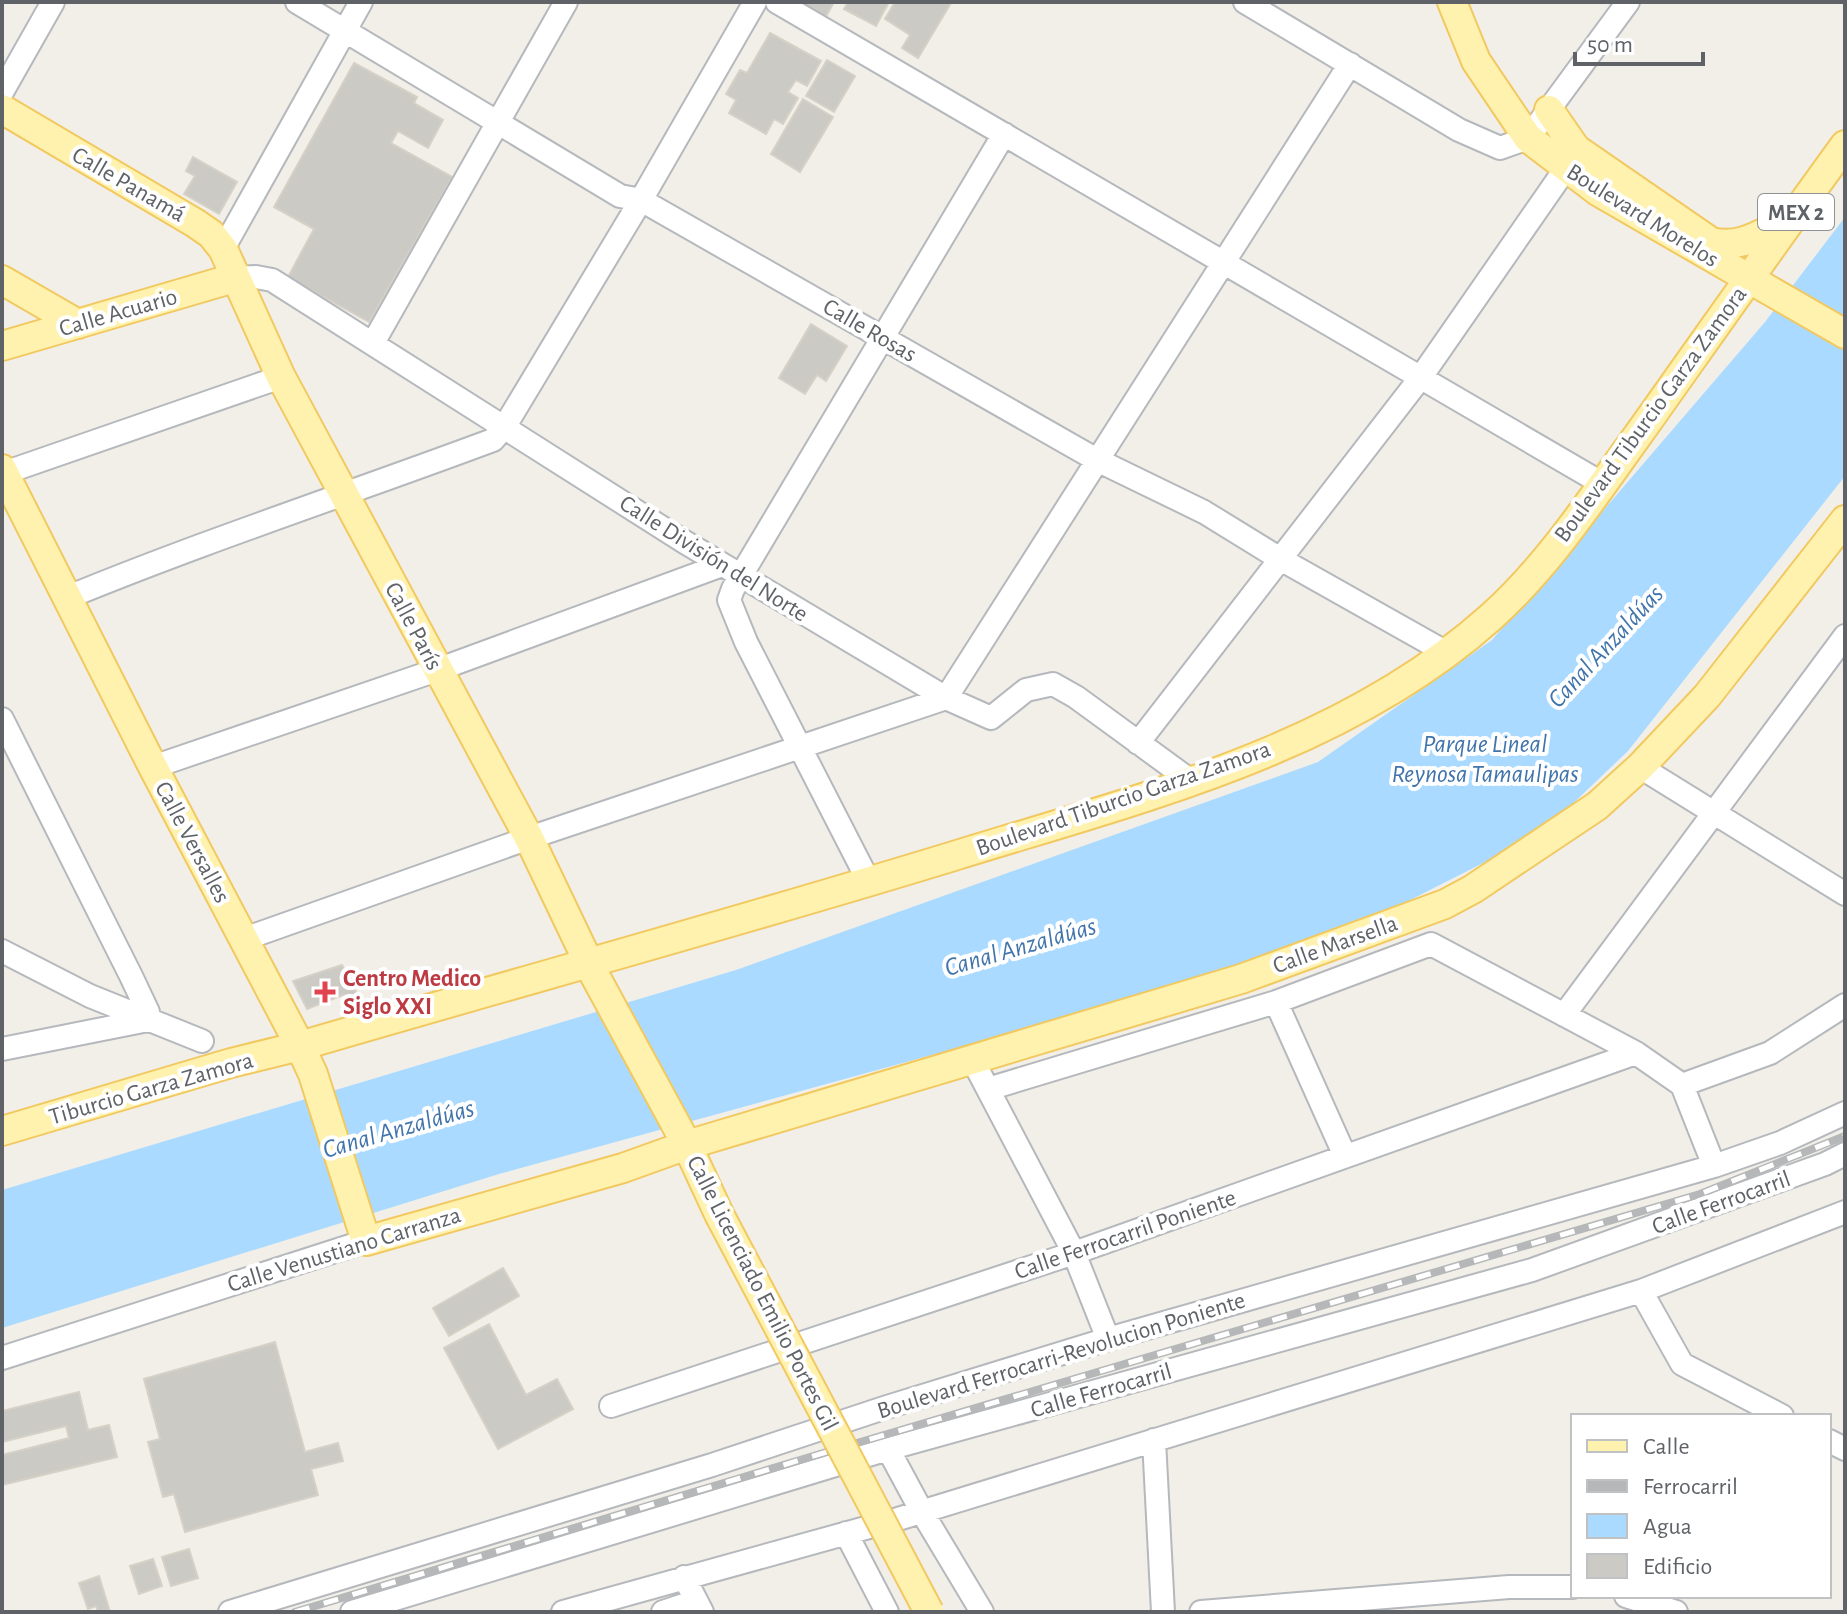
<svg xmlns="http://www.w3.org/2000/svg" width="1847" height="1614" font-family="'Alegreya Sans',sans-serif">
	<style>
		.water { fill: #aadaff }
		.building { fill: #cccac5; stroke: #d6d1c6; stroke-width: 2 }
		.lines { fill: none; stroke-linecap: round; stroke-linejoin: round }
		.minor-casing { stroke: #b5b8bc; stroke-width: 26 }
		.major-casing { stroke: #f2c960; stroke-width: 32 }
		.minor { stroke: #fff; stroke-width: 22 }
		.major { stroke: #fff2af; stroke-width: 28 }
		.rail-casing { stroke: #b6b7b8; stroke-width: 8 }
		.rail { stroke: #fff; stroke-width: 5; stroke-dasharray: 15; stroke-linecap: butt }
		.major-bridge-casing { stroke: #f2c960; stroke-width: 32; stroke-linecap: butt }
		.major-bridge { stroke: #fff2af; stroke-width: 28 }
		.health-dot { fill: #e0444e; stroke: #fff; stroke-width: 3 }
		.labels { text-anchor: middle; stroke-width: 8; stroke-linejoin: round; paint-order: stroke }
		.shield { fill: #fff; stroke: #8f9295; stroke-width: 2 }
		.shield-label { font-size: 22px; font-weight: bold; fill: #5f6368 }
		.street-label { font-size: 24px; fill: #5f6368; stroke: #fff }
		.health-label { font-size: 24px; font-weight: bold; fill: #be3a42; stroke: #fff; text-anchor: start }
		.water-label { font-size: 26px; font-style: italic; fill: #4174aa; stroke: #fff }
	</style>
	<rect width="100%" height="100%" fill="#f1efe8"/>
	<path class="water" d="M1845,217V476L1628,751L1542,833L1363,924L1230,973L499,1174L2,1328V1190L736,970L1318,762L1492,640L1765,322Z"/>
	<path class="building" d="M787,2H834L823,22Z
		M848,2H889L876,26L844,9Z
		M895,2L951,3L918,58L902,48L910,35L885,19Z
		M770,33L821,61L807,86L796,80L788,92L798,98L783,124L774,119L766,134L729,113L736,100L726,94L740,70L747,73Z
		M827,60L855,76L834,112L806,96Z
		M354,63L417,97L414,103L443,120L428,148L398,131L391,143L452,177L369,322L288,277L314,229L274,207Z
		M803,99L833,117L800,172L771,154Z
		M193,157L237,182L219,214L184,194L195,176L186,171Z
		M811,324L847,346L826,381L817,375L805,394L779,378Z
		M342,965L362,1003L348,1008L343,995L307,1009L293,981Z
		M503,1268L519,1296L449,1336L433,1308Z
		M489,1324L526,1395L557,1379L573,1409L498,1449L444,1348Z
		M275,1342L305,1452L338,1443L343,1461L311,1469L318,1495L185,1532L174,1494L163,1497L148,1442L160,1439L144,1379Z
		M79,1392L88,1430L109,1425L117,1457L2,1485V1455L69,1438L66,1426L2,1442V1411Z
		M189,1549L198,1578L171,1586L162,1557Z
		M153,1559L162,1586L139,1594L130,1566Z
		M99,1576L110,1612H98L96,1606L88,1609L79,1583Z"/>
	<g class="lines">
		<g class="minor-casing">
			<path id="minor" d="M297,2L620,196L641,200L1097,460L1204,512L1282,560L1447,653
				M777,2L1603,484
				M1245,2L1459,130L1500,148L1528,138L1628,2
				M2,92L53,2
				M223,249L361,2
				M234,278L256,277L272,280L683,541L946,698L991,718L1026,690L1053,684L1076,697L1191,781
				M373,343L566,2
				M4,473L281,377
				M66,598C207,540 351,493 493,440L505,426L641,200L755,2
				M946,698L1350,64
				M2,719L131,976L148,1012V1020L2,1049
				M1138,743L1421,377L1566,168
				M153,767L437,670L722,565
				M1640,767L1845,894
				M869,882L746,642L729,600L733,589L1004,134
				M244,939L529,838L946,698
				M2,951L90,996L202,1041
				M1276,1002L1345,1156
				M1564,1015L1845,636
				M972,1059L1074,1253L1108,1339
				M1682,1085L1770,1053L1845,1005
				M988,1089L1276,1002L1431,944L1636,1053L1682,1085L1714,1166
				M1641,1291L1682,1364L1782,1416
				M2,1358L366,1241
				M611,1406L1074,1253L1636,1053
				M1154,1440L1163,1612
				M1829,1441L1845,1449
				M888,1449L922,1512L982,1612
				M846,1533L887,1612
				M684,1577L702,1612
				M1626,1596L1676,1612
				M230,1612L712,1465L887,1407L1108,1339L1714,1166L1780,1143L1845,1113
				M352,1612L888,1449L1532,1270L1825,1164L1845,1154
				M563,1612L898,1519L1641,1291L1845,1212
				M663,1612L696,1601
				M1201,1612L1509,1587H1573"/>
		</g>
		<g class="major-casing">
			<path id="major" d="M1452,2L1476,61L1528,138L1599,192L1845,334
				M2,109L195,223L211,234L223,249L281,377L529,838L594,974L687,1145L719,1214
				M1549,110L1576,149L1711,242C1739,249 1759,235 1784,223
				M2,280L78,324
				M2,346L234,278
				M2,469L153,767L300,1046L313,1074L366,1241L623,1168L687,1145L1241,979L1445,904L1473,889L1597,806L1640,767L1707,696L1845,520
				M2,1131L231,1063L300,1046C518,982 739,922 957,855C1141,798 1344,749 1491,617C1549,565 1593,497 1638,435C1707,338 1775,241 1845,145"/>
		</g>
		<use href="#minor" class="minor"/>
		<use href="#major" class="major"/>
		<g class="rail-casing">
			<path id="rail" d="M295,1612L830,1451L1700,1194L1845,1136"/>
		</g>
		<use href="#rail" class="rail"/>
		<g class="major-bridge-casing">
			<path id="major-bridge" d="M719,1214L929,1612"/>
		</g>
		<use href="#major-bridge" class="major-bridge"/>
	</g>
	<path class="health-dot" d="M321 980h8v8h8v8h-8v8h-8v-8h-8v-8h8z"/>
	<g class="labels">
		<rect class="shield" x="1758" y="194" width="76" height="36" rx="6"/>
		<g class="shield-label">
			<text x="1796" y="220">MEX 2</text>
		</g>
		<g class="street-label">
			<text transform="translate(129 184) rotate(30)" y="8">Calle Panamá</text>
			<text transform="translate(1643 215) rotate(32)" y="8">Boulevard Morelos</text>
			<text transform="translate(118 312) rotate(-16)" y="8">Calle Acuario</text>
			<text transform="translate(870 330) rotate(30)" y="8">Calle Rosas</text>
			<text transform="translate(1650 414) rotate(-54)" y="8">Boulevard Tiburcio Garza Zamora</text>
			<text transform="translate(714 558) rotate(32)" y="8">Calle División del Norte</text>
			<text transform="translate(414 626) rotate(62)" y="8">Calle París</text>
			<text transform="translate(1123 798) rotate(-19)" y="8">Boulevard Tiburcio Garza Zamora</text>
			<text transform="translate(193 842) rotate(62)" y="8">Calle Versalles</text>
			<text transform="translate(1335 944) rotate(-20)" y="8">Calle Marsella</text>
			<text transform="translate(151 1088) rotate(-16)" y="8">Tiburcio Garza Zamora</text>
			<text transform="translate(1721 1202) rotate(-20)" y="8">Calle Ferrocarril</text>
			<text transform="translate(1125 1234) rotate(-19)" y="8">Calle Ferrocarril Poniente</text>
			<text transform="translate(344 1249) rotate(-17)" y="8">Calle Venustiano Carranza</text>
			<text transform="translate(763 1293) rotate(63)" y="8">Calle Licenciado Emilio Portes Gil</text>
			<text transform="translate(1061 1355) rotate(-17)" y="8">Boulevard Ferrocarri-Revolucion Poniente</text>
			<text transform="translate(1101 1390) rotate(-16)" y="8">Calle Ferrocarril</text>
		</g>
		<g class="health-label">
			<text x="343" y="986">Centro Medico<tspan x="343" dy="28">Siglo XXI</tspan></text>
		</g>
		<g class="water-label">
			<text transform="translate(1605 646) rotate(-47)" y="9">Canal Anzaldúas</text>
			<text x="1485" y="752">Parque Lineal<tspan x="1485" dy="30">Reynosa Tamaulipas</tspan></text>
			<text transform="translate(1020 946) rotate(-16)" y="9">Canal Anzaldúas</text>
			<text transform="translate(398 1128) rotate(-16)" y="9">Canal Anzaldúas</text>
		</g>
	</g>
	<rect width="1847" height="1614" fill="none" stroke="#5f6368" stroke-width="8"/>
	<rect x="1571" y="1414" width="260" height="184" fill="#ffffff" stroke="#bfc1c3" stroke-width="2"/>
	<rect x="1587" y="1440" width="40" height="12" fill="#fff2af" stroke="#bfc1c3" stroke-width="2"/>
	<text x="1643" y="1454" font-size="24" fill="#5f6368">Calle</text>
	<rect x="1587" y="1480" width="40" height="12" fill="#b6b7b8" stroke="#bfc1c3" stroke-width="2"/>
	<text x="1643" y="1494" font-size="24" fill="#5f6368">Ferrocarril</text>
	<rect x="1587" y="1514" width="40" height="24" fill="#aadaff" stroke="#bfc1c3" stroke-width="2"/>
	<text x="1643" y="1534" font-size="24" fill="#5f6368">Agua</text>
	<rect x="1587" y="1554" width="40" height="24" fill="#cccac5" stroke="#bfc1c3" stroke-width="2"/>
	<text x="1643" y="1574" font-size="24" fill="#5f6368">Edificio</text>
	<path d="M1575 52v12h128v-12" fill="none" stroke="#5f6368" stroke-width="4"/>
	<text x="1587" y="52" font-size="24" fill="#5f6368" stroke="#ffffff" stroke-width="6" paint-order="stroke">50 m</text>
</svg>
